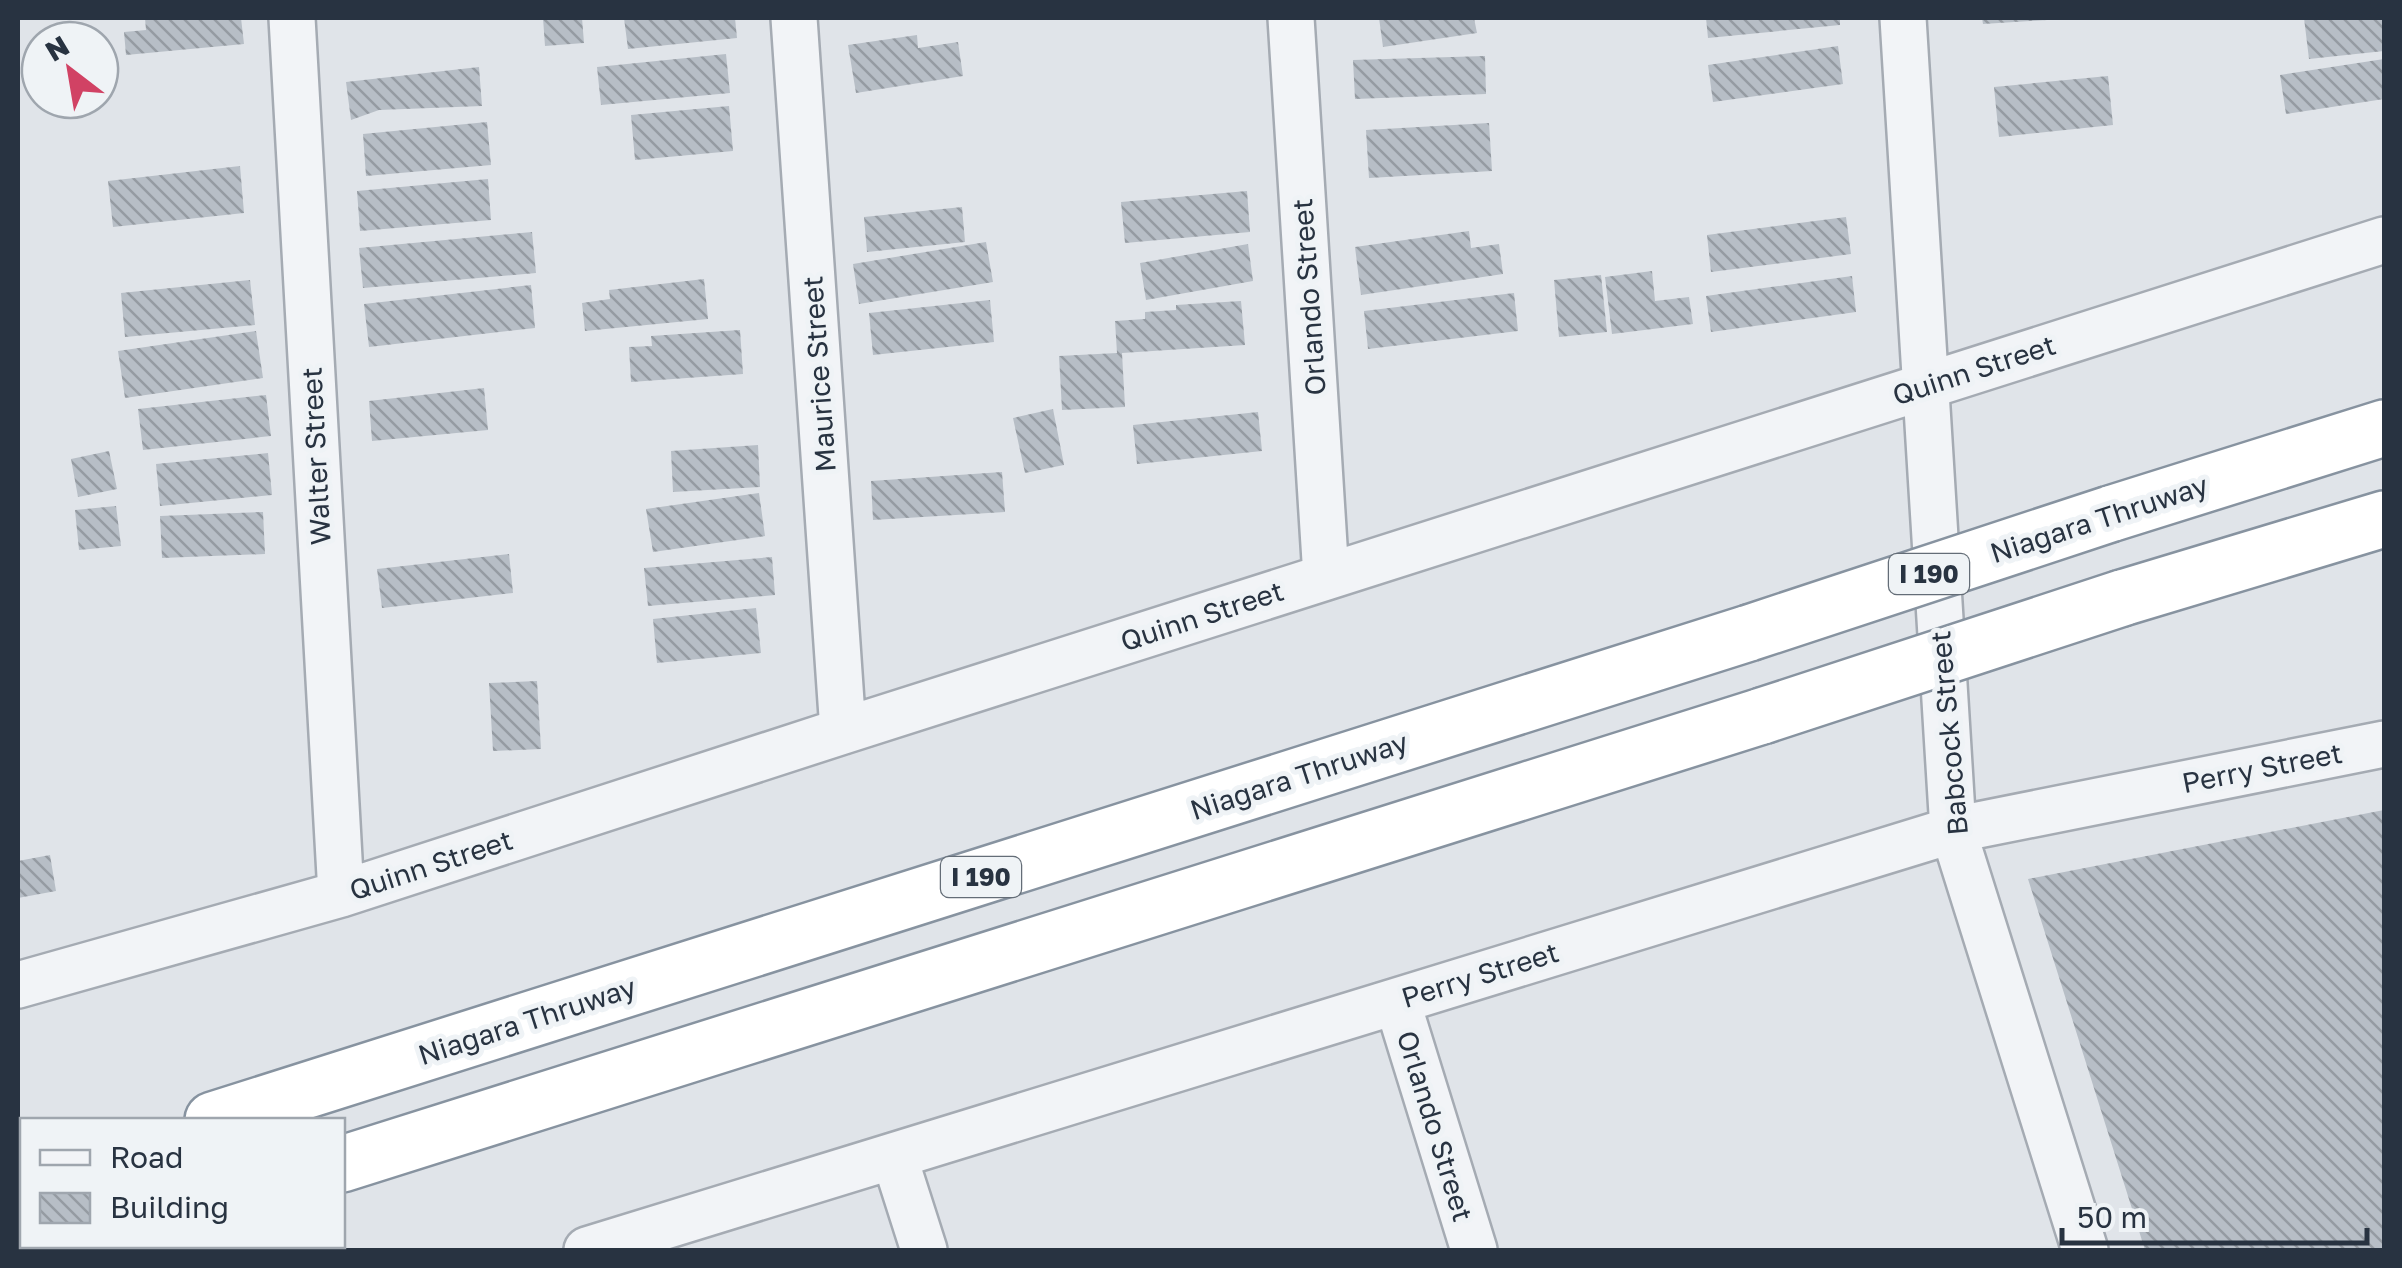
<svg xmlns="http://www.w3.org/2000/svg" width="2402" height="1268" font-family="'Golos Text',sans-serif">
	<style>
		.building { fill: url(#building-back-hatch) }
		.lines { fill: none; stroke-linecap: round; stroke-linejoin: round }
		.minor-casing { stroke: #a5abb3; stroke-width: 50 }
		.highway-casing { stroke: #8793a0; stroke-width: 60 }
		.minor { stroke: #f2f4f7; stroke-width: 45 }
		.highway { stroke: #fff; stroke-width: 55 }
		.highway-bridge-casing { stroke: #8793a0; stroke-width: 60; stroke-linecap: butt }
		.highway-bridge { stroke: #fff; stroke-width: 55 }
		.labels { text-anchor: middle; stroke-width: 10; stroke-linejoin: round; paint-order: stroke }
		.shield { fill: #eff3f6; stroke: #646d77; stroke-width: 2.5 }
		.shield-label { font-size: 25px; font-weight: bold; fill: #283341 }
		.street-label { font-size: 28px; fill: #283341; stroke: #eff3f6 }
	</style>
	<defs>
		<pattern id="building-back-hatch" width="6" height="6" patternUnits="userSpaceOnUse" patternTransform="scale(2.5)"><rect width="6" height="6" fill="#b7bec6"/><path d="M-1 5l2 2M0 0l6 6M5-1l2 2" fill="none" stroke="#959ba2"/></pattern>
	</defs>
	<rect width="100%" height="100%" fill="#e0e4e9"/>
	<path class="building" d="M145,18H241L244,44L126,55L124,32L146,30Z
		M543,18H582L584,43L545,46Z
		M624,18H735L737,38L628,49Z
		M1379,18H1474L1477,33L1383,47Z
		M1706,18H1840V25L1708,38Z
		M1982,18H2047V20L1983,24Z
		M2304,18H2384V51L2309,59Z
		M917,35L918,48L958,42L963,76L856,93L848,45Z
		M1838,46L1843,84L1713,102L1708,65Z
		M726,54L730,93L601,105L597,67Z
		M1485,56L1486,94L1355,99L1353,60Z
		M2384,59V99L2286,114L2280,75Z
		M479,67L482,106L379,110L351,120L346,82Z
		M2108,76L2113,125L1999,137L1994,87Z
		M57,100H97L99,107L60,115Z
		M729,106L733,151L635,160L631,115Z
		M487,122L491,165L366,176L363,134Z
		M1489,123L1492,171L1369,178L1366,130Z
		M240,166L244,213L113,227L108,181Z
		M488,179L491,220L360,231L357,191Z
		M1247,191L1250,232L1125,243L1121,202Z
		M962,207L965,242L867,252L864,217Z
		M1846,217L1851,254L1711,272L1707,235Z
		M1469,231L1471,248L1499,244L1503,274L1361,295L1355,247Z
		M532,232L536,273L363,288L359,248Z
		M986,242L993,282L859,304L853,264Z
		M1248,244L1253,281L1146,300L1140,263Z
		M1652,271L1655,301L1689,297L1693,324L1612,334L1605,277Z
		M1601,275L1607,332L1559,337L1554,280Z
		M1852,276L1856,312L1711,332L1706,296Z
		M704,279L708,319L585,331L582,303L610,299L609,290Z
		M250,280L255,325L125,337L121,293Z
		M531,285L535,328L369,347L364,304Z
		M1514,293L1518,331L1368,349L1364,311Z
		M990,300L994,342L873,355L869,313Z
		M1241,301L1245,345L1122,353L1125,407L1062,410L1059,356L1117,353L1115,321L1145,319V312L1176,310V305Z
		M740,330L743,374L631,382L629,347L652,346L651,336Z
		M256,331L263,378L125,398L118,351Z
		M484,388L488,430L372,441L369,401Z
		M266,395L271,436L143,450L138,409Z
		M1053,409L1064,465L1025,473L1013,418Z
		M1258,412L1262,451L1137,464L1133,425Z
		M758,445L760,487L673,492L671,451Z
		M109,451L117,489L78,497L71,459Z
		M268,453L272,495L160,506L156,464Z
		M1002,472L1005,512L873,520L871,481Z
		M759,493L765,536L653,552L646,509Z
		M116,506L121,546L79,550L75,510Z
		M263,512L265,554L162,558L160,516Z
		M509,554L513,593L382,608L377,569Z
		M772,557L775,595L648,606L644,568Z
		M756,608L761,653L657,663L653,619Z
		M537,681L541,749L493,751L489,683Z
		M2384,810V1250H2145L2028,879Z
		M50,855L56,891L18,898V861Z"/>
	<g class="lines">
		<g class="minor-casing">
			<path id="minor" d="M292,18L341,894
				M794,18L843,731
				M1291,18L1326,577
				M1903,18L1953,830L2085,1250
				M18,985L341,894L843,731L2384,240
				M1397,1001L1474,1250
				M894,1156L924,1250
				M587,1250L1953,830L2384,744"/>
		</g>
		<g class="highway-casing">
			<path id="highway" d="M2110,514L2384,428
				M2122,598L2384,519
				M213,1120L1749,633
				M342,1164L1762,716
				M18,1182L22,1181
				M67,1250L82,1246"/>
		</g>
		<use href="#minor" class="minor"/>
		<use href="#highway" class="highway"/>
		<g class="highway-bridge-casing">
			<path id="highway-bridge" d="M1749,633L2110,514
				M1762,716L2122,598"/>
		</g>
		<use href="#highway-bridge" class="highway-bridge"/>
	</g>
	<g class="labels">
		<g class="shield">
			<rect x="1889" y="554" width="80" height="40" rx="8"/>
			<rect x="941" y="857" width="80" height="40" rx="8"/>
		</g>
		<g class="shield-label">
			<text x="1929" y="583">I 190</text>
			<text x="981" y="886">I 190</text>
		</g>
		<g class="street-label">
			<text transform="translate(1309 297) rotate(-94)" y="10">Orlando Street</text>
			<text transform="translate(1974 370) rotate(-18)" y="10">Quinn Street</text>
			<text transform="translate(819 374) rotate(-94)" y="10">Maurice Street</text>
			<text transform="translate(316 456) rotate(-93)" y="10">Walter Street</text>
			<text transform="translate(2099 519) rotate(-18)" y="10">Niagara Thruway</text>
			<text transform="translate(1202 616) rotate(-18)" y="10">Quinn Street</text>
			<text transform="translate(1949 733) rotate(-95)" y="10">Babcock Street</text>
			<text transform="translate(2262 768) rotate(-11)" y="10">Perry Street</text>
			<text transform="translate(1299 776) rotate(-18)" y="10">Niagara Thruway</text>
			<text transform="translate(431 865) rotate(-18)" y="10">Quinn Street</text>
			<text transform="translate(1480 975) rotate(-17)" y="10">Perry Street</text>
			<text transform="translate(527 1021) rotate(-18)" y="10">Niagara Thruway</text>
			<text transform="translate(1435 1126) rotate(73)" y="10">Orlando Street</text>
		</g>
	</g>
	<rect width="2402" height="1268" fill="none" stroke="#283341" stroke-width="40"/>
	<rect x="20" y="1118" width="325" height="130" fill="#eff3f6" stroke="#9fa6ae" stroke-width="2.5"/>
	<rect x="40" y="1150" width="50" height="15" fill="#f2f4f7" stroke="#9fa6ae" stroke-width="2.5"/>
	<text x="110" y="1168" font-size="30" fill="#283341">Road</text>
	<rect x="40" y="1193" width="50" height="30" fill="url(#building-back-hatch)" stroke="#9fa6ae" stroke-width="2.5"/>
	<text x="110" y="1218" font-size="30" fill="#283341">Building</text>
	<g transform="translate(70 70) rotate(329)"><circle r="48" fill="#eff3f6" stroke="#9fa6ae" stroke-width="2.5"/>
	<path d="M0-8L18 38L0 25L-18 38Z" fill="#d14264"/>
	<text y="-15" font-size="28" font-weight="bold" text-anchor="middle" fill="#283341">N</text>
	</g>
	<path d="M2062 1228v15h305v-15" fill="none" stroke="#283341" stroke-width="5"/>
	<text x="2077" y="1228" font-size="30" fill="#283341" stroke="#eff3f6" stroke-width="8" paint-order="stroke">50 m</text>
</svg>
